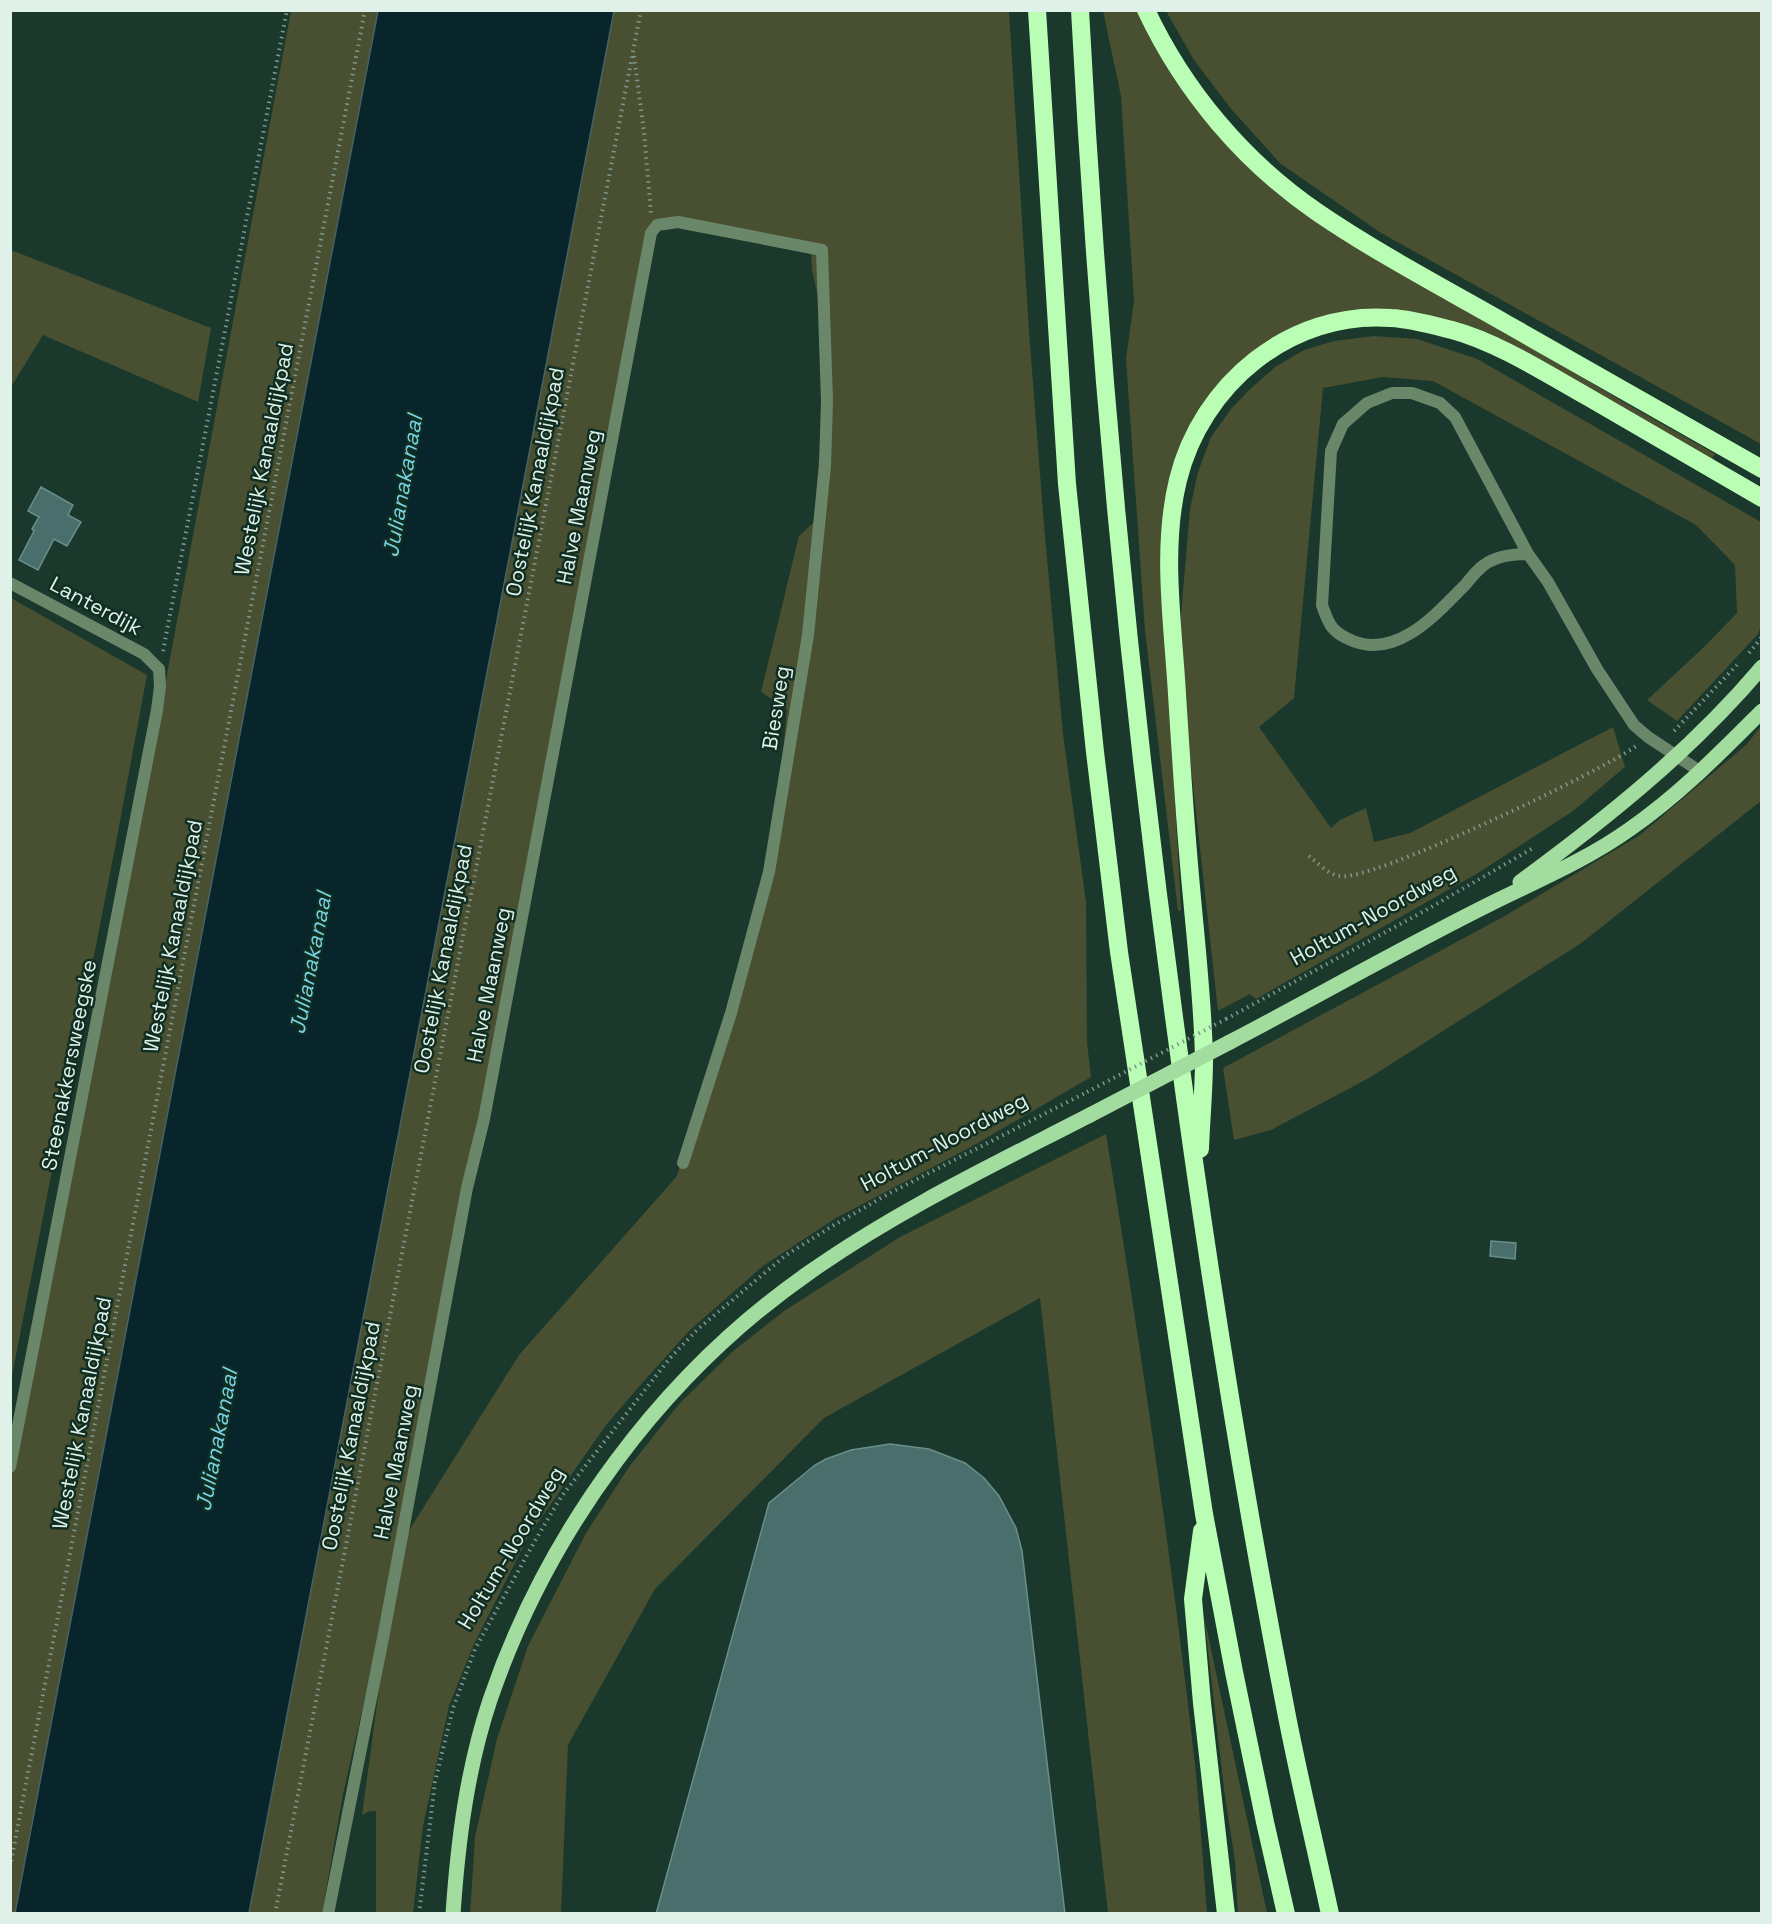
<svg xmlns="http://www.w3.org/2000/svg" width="1772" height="1924" font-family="'Space Grotesk',sans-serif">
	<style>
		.green { fill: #485031; fill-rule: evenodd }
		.water { fill: #07252a; stroke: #486263; stroke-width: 1.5 }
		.building { fill: #496e6b; stroke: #698f8b; stroke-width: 1.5 }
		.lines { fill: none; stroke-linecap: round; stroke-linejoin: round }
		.path { stroke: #80978d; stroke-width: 4; stroke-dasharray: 1.5 4.5; stroke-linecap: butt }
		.lane { stroke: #6b8769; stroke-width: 12 }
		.street { stroke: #6b8769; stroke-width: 12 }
		.primary { stroke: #a3dc9f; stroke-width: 15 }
		.highway { stroke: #b9feb4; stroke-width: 18 }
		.path-bridge { stroke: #80978d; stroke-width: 4; stroke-dasharray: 1.5 4.5; stroke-linecap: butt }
		.primary-bridge { stroke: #a3dc9f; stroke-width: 15 }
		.labels { text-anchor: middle; stroke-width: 5; stroke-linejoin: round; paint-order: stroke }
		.street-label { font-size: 21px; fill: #e0f1e9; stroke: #102e22 }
		.water-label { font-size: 22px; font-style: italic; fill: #76d1e2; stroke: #102e22 }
	</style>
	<rect width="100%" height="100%" fill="#1a382c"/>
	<path class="green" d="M291,11H378L15,1913L11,1914V1478L165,685Z
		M614,11H1009L1029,332L1044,525L1063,734L1086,902L1087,1043L1091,1077L969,1148L836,1218L763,1266L690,1330L643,1382L606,1425L528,1537L473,1646L449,1706L423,1826L413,1913H376V1811H370L362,1815L397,1557L343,1794L322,1913L249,1914ZM673,219L811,249L812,270L821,311L824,390L814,522L799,536L761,692L787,709L778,809L739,972L677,1176L519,1355L400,1545L650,225Z
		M1103,11H1137L1181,85L1361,247L1627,404L1715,454L1710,462L1457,325L1334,317L1200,409L1184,437L1175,461L1169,485L1167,650L1181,910L1178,911L1145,630L1126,359L1134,301L1121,96Z
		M1166,11H1761V444L1381,233L1281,164L1232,110L1194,60Z
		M11,250L211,328L198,402L43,335L11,387Z
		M1374,336L1417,339L1477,359L1761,522L1762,624L1758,634L1677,721L1647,700L1703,648L1737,613L1735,565L1696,525L1433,381L1383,377L1323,388L1294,698L1259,727L1331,828L1340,820L1366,808L1374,842L1410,833L1613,727L1625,767L1573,811L1478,873L1256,999L1250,994L1218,1011L1178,650L1190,509L1198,472L1211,437L1231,409L1249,390L1275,367L1304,350L1334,341Z
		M11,598L147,675L115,848L11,1381Z
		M1761,726V801L1580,944L1369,1078L1271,1130L1234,1140L1223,1068L1503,917L1640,835L1747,744Z
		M1106,1134C1140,1343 1171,1553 1195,1764C1200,1814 1203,1864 1207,1913H1108L1040,1298L824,1418L655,1589L568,1745L561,1913H470L475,1837L497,1739L528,1646L586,1533L629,1467L679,1404L732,1352L784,1311L900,1237Z
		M1204,1616L1267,1913H1238L1235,1861L1225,1797Z"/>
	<path class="water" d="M378,11H614L249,1913H15Z"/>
	<path class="building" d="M41,487L73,505L68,515L81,522L67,546L54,539L38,570L19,560L34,531L32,529L39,517L28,511Z
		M1491,1241L1516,1243L1515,1259L1490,1256Z
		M890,1444L929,1449L965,1463L984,1478L999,1496L1016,1528L1022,1551L1065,1914H656L769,1503L815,1465L826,1459L851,1450Z"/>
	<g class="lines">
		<path class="path" d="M634,56L644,132L651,213
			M163,651L287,10
			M1749,653L1762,637
			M1674,731L1737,665
			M1309,856C1318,863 1328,874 1339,876C1368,884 1604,770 1636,746
			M1226,1019L1426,910L1535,847
			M10,1867L365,10
			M275,1914L641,10
			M419,1914L435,1782L453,1708L475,1649L536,1539L561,1497L670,1358L698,1329L786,1255L834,1225L890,1193L1087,1092"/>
		<path class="lane" d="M1528,554C1513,554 1496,556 1484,565C1477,570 1471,578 1465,585C1437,613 1398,659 1353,641C1333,633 1329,626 1322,605L1331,451L1343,424L1367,403L1392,393H1412L1440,403L1455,417L1528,554L1548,582L1597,669L1634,725L1648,737L1701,772"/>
		<path class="street" d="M10,583L144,654L159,669L160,686L157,710L10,1467
			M328,1914L383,1638L467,1188L484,1119L651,233L657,225L678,222L822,250L827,401L825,466L808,635L769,872L731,1013L683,1163"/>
		<path class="primary" d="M1520,882C1607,818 1692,750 1762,667
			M1230,1042C1318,996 1405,946 1494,902C1541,879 1588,859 1630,829C1679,795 1720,753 1762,711
			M453,1914C458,1841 467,1769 490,1700C548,1530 663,1374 810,1272C898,1210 995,1164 1090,1115"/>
		<path class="highway" d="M1037,10L1067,484L1095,752L1119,952L1204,1514L1234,1672L1265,1822L1286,1914
			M1080,10C1098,355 1130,697 1177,1039C1207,1262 1242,1485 1285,1706C1298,1775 1315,1844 1330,1914
			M1146,10C1184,91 1244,162 1317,212C1377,253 1442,287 1505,323C1590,372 1676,420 1762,469
			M1200,1149C1201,1120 1204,1089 1204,1060C1203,1002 1196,944 1191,887C1185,823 1181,758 1177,694C1173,624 1161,549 1178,480C1201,385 1290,310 1391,318C1411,319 1432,325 1452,330C1497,342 1547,374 1588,397C1646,431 1704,464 1762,498
			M1202,1531L1193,1599L1202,1703L1226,1914"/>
		<path class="path-bridge" d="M1087,1092L1226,1019"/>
		<path class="primary-bridge" d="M1090,1115L1230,1042"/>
	</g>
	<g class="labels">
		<g class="street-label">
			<text transform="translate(264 459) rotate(-79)" y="7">Westelijk Kanaaldijkpad</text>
			<text transform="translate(535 482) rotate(-79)" y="7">Oostelijk Kanaaldijkpad</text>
			<text transform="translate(579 507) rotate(-79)" y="7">Halve Maanweg</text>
			<text transform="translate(96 606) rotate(28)" y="7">Lanterdijk</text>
			<text transform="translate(776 708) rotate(-81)" y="7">Biesweg</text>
			<text transform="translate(1373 915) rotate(-29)" y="7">Holtum-Noordweg</text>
			<text transform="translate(173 936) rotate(-79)" y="7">Westelijk Kanaaldijkpad</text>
			<text transform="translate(443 959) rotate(-79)" y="7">Oostelijk Kanaaldijkpad</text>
			<text transform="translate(489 985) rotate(-79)" y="7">Halve Maanweg</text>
			<text transform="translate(69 1065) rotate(-79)" y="7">Steenakkersweegske</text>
			<text transform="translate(944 1142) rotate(-28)" y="7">Holtum-Noordweg</text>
			<text transform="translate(82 1413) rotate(-79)" y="7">Westelijk Kanaaldijkpad</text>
			<text transform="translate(351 1436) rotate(-79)" y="7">Oostelijk Kanaaldijkpad</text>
			<text transform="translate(396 1462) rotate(-79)" y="7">Halve Maanweg</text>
			<text transform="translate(511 1548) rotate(-59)" y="7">Holtum-Noordweg</text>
		</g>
		<g class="water-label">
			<text transform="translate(402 486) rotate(-80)" y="8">Julianakanaal</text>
			<text transform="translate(310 963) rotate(-79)" y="8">Julianakanaal</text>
			<text transform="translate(216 1440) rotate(-79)" y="8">Julianakanaal</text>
		</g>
	</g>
	<rect width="1772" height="1924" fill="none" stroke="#e0f1e9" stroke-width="24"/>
</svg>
